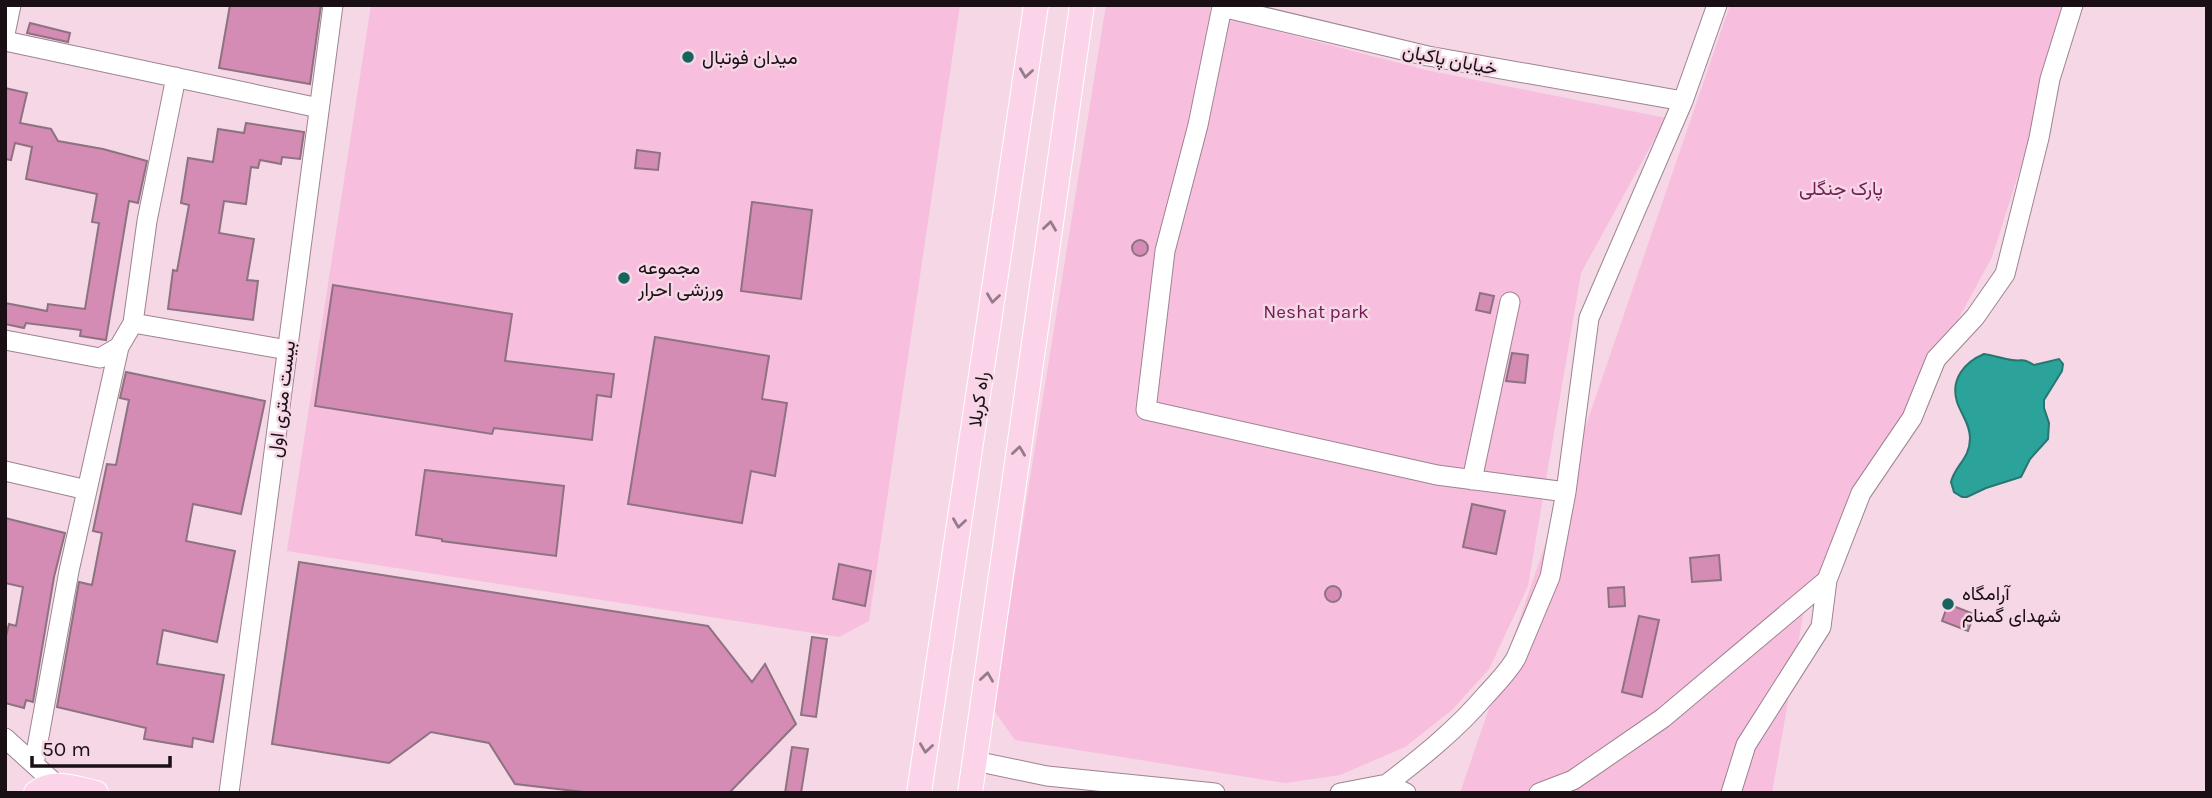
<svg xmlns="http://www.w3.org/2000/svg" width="2212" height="798" font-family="Karla,Vazirmatn,sans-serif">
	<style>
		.green { fill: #f8bedd }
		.water { fill: #2ba29a; stroke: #267672; stroke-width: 2 }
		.building { fill: #d48bb4; stroke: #8d7280; stroke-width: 2 }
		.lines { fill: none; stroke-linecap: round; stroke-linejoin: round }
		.minor-casing { stroke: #9e8391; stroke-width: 21 }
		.major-casing { stroke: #fff; stroke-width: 26 }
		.minor { stroke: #fff; stroke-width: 19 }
		.major { stroke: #fcd4ea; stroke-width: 24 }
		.oneway { stroke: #967b8a }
		.poi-dot { fill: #17645e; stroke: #f5d7e6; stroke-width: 2.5 }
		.labels { text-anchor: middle; stroke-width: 5; stroke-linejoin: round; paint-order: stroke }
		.poi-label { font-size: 19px; fill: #190f14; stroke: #f5d7e6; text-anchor: start }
		.street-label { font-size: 19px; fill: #190f14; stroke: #f5d7e6 }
		.park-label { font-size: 19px; fill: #701b52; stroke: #f5d7e6 }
	</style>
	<rect width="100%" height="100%" fill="#f5d7e6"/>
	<path class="green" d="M371,5H960L869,621L839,637L287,551Z
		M1106,5H1211L1210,14L1426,70L1666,118L1581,273L1528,586L1489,669L1452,710L1405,747L1340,775L1285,783L1015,740L993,709Z
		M1730,5H2072L1992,257L1806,598L1772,793H1460Z"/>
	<path class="water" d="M1984,354C1993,355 2003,359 2012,360C2024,362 2021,357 2034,365L2059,359L2063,364L2062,371L2044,400V408L2049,423L2048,439L2030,459L2021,477L1986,488L1967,497H1962L1954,492L1951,482C1955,465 1970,459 1970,438C1970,424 1961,414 1957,402C1950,379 1965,362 1984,354Z"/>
	<path class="building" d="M230,5H321L310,84L219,68Z
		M30,23L70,33L68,42L27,33Z
		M5,88L27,93L20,123L51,129L58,141L103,149L147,161L138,203L129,201L106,340L80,336L81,330L26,323L24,328L5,324V303L47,311L48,304L85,309L99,223L92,222L97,194L26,179L32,147L15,143L11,160L5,159Z
		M246,123L304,132L300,159L282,157L281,164L260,160L258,168L251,167L246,204L224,201L219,233L254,239L247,280L258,281L253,320L168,309L173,270L177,271L189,205L181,203L188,158L213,162L218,129L244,133Z
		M637,150L660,153L658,170L635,168Z
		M752,202L812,210L801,299L741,291Z
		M1132 248a8 8 0 1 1 16 0a8 8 0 1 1-16 0Z
		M333,285L512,314L505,361L614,374L611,397L597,395L592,440L494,428L492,434L315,406Z
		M1480,293L1494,296L1490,313L1476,310Z
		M655,337L769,356L762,399L787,403L775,476L751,471L742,523L628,504Z
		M1512,353L1528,355L1525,383L1506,381Z
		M126,372L265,401L241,514L193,504L186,541L235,551L217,642L163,630L157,664L224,675L213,742L193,738L192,747L144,739L146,728L57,707L79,582L92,585L102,533L93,531L107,464L116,465L129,400L120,398Z
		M425,470L564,486L556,556L442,541V539L416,535Z
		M1472,504L1505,511L1496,554L1463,547Z
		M5,518L65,533L54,577L33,702L26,700L24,708L5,703V640L9,624L16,626L23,587L5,583Z
		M1719,555L1721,580L1692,582L1690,558Z
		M299,562L708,626L752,682L765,664L796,724L729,793H592L515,784L489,743L431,732L389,763L272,744Z
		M839,564L871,571L865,606L833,599Z
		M1325 594a8 8 0 1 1 16 0a8 8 0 1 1-16 0Z
		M1624,587L1625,606L1609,607L1608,588Z
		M1948,604L1974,614L1968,631L1942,621Z
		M1639,616L1659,620L1642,697L1622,692Z
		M812,637L827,639L816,717L801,715Z
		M792,747L808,749L801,793H785Z"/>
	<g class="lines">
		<g class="minor-casing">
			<path id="minor" d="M1222,5V7L1428,56L1683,101
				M1222,7L1198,125L1165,251L1146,410L1437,475L1566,492
				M5,34L11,5
				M5,41L319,108
				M133,323L288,350
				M5,340L100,358L119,347L133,323L147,221L176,77
				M5,471L87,490
				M1472,480L1510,302
				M5,738L58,786
				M975,761L1047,776L1215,793
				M34,764L69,571L119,347
				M1387,784C1422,757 1456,730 1485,696C1496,684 1508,672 1516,658L1550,577L1566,492L1589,318L1683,101L1717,5
				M229,793L333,5
				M1340,793L1387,784L1406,793
				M1539,793L1573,780L1663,718L1827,580L1861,493L1912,418L1936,359L1975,317L2005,274L2039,138L2050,79L2073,5
				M1731,793L1746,745L1821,627L1827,580"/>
		</g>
		<g class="major-casing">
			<path id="major" d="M36,793C53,779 77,789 96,793
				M919,793L1036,5
				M970,793L1082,5"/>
		</g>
		<use href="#minor" class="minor"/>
		<use href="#major" class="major"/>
	</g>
	<defs><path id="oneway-chevron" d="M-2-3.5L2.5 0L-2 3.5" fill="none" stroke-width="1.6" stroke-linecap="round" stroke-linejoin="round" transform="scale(1.75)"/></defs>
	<g class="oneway">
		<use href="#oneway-chevron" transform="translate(1026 73) rotate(98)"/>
		<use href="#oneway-chevron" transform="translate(1050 226) rotate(-82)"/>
		<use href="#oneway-chevron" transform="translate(993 298) rotate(98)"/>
		<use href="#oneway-chevron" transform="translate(1019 451) rotate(-82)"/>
		<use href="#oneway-chevron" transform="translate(959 523) rotate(98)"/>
		<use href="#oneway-chevron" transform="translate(987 677) rotate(-82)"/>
		<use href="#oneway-chevron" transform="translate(926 748) rotate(98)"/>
	</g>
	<g class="poi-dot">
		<circle cx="688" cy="57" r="7"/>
		<circle cx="624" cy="278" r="7"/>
		<circle cx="1948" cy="604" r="7"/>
	</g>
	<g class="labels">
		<g class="poi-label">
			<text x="702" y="64">میدان فوتبال</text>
			<text x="638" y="274">مجموعه<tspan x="638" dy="22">ورزشی احرار</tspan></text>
			<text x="1962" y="600">آرامگاه<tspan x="1962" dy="22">شهدای گمنام</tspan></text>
		</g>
		<g class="street-label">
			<text transform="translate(1450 59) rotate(11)" y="7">خیابان پاکبان</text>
			<text transform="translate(281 399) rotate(-83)" y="7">بیست متری اول</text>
			<text transform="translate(978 399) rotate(-82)" y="7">راه کربلا</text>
		</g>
		<g class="park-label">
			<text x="1841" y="195">پارک جنگلی</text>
			<text x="1316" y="318">Neshat park</text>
		</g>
	</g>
	<rect width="2212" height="798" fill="none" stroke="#190f14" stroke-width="14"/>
	<path d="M32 756v10h138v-10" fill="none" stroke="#190f14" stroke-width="3.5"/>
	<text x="42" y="756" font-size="21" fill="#190f14" stroke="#f5d7e6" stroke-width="5" paint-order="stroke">50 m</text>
</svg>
